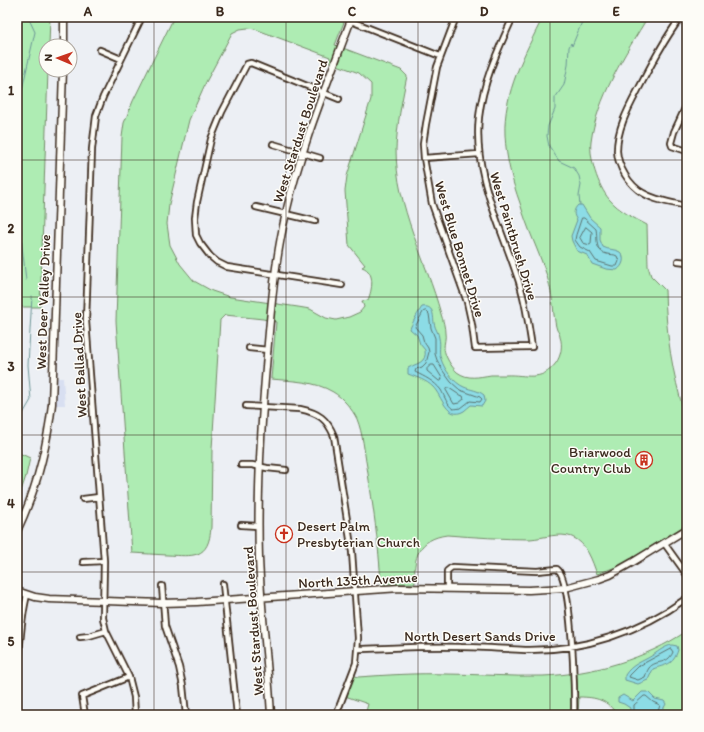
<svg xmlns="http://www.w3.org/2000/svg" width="704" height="732" font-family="Itim,sans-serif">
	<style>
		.built { fill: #d8dff1 }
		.green { fill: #aeecb3; stroke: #748b68; fill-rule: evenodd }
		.water { fill: #8cdce6; stroke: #6c9596 }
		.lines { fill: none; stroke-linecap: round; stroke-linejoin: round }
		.shore { stroke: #5b716e; stroke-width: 1 }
		.stream { stroke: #6c9596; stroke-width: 1 }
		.street-casing { stroke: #3b2a1e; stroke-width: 8 }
		.secondary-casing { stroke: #3b2a1e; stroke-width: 9 }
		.street { stroke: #fdfcf7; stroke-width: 4.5 }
		.secondary { stroke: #fdfcf7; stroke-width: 6 }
		.grid { fill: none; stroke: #3b2a1e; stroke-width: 1; stroke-opacity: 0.55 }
		.labels { text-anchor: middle; stroke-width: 3; stroke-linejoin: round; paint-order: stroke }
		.street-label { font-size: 14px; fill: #3b2a1e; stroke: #fdfcf7 }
		.poi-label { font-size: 14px; fill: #3b2a1e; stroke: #fdfcf7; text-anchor: end }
		.neatline { fill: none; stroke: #3b2a1e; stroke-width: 1.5 }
		.grid-label { font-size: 13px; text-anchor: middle; font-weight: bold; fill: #3b2a1e }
	</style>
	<rect width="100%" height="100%" fill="#eceff4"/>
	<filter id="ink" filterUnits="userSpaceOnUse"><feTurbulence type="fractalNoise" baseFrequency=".025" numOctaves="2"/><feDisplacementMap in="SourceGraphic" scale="8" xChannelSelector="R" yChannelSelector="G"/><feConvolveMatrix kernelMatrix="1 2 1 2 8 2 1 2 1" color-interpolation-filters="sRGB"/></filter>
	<g filter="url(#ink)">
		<path class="built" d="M57,378H63L65,405H56Z"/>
		<path class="green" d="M17,17H50L49,46H46V70H48L40,307H17Z
			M174,17H346L335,45L401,70L407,76C402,100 397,124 396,149C396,208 426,259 441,314C443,320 445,327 445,333C446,338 444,343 444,348C445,357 451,366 457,372C468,380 478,377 491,375C496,375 501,375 506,375C526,374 541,383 556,363C561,356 563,345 560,337C560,334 558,332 557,330C555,325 555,319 554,315C553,302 551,289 547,276C539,252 527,228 520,203C512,181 506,158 505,135C503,93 525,53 543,17H648C626,52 596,100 591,142C589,158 598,186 609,199C619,211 634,218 647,225L648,266L651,276L665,290C666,335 672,372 685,415L687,414V524L621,565L597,574C592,561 587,543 572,537C559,532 544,538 530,539C503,539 474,537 447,535C418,539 413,557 415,583L381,584C379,545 373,506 367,467C364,451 363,434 357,419C352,409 343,398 333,392C315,381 292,381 271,379L276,322L263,319L225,315L220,320L212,449L211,527C209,560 193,556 167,555C155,554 144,554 132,553L116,321L122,137L124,123L133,101ZM248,28L255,29L330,57L329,62L359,73L371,84V99L347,176L345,191L349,245L365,265L362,267C376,272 372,290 368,300L362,301L364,307L360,312L349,317L336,320L326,318L310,309L298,307L230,297L212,291L194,281L180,264L170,245L167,224L169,204L189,120L206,82L232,33L240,29Z
			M17,452L30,458L26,476L17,503Z
			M687,631V715H617C608,700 596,697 579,697L578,715H365L368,704L345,696L353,675L358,677C387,675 417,673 446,674C478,674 511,677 543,676C594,674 645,659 687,631Z"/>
		<path class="water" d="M578,205H582L590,218L600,227V240L603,247C608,250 616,249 620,252C626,258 623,266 617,270L606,269L592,264L587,255L577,251L572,241L571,236L577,220C573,215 573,210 578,205Z
			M422,307C434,305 433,315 434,323C435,329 439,333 439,338C441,345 438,352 441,359C444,369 454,383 464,387C471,390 478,390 484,395L485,401L482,406L471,405C469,407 466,409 464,411C447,421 442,396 433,387C426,380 418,378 408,374V368C417,363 427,363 425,350L420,344L417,335L410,329C411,325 419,311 422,307Z
			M672,645L677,646L678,650C673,666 666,664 653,669L648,680L638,684L625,680V675C632,664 642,662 653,655C659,651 665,646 672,645Z
			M642,692H648L655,699L664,701L666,704L660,715H629L630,708L624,704L618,702V698L623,695L633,701Z"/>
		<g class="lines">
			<path class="shore" d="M582,218H584L596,229C598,239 594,251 607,254C611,255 614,254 617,256L619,261L617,266H612L596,261L590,252L580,247L575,240L576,235Z
				M586,227L592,232L591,243L590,245L583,243L580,238Z
				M426,311L429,314L431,328L435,338V354L437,360L443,371L451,382L460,390L480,397L482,399L480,402L470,401L461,408L453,409C447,405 445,397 441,390C434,381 425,377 415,372L416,369L422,367L426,363L429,352L428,348L424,342L422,335L415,327L423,312Z
				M431,365H434L442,378L441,381H439L427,371V369Z
				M447,388H449L458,394L463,396L464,399L459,403L454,404L446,390Z
				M671,649L673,652C667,666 656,659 649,668C647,671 646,674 645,677L638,680L629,677L630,675L639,666Z
				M634,715V705L644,696H646L653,702L660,705L657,715"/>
			<path class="stream" d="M17,112L35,32L28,17
				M17,181L22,246L26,280
				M580,205L579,196L581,185L579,176L574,168L559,161L549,146L547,136L548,126L555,109V98L564,85L568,65L569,47L571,43L572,46L584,17
				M17,424L31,400L28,365L32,296"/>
			<g class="street-casing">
				<path id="street" d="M456,17L437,67L426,124L423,144L424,158L432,204L467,302L472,325L475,348L532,347C528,322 525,297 516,273C499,222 473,172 479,117C483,81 498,50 513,17
					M681,17C664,40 651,65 638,90C628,109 617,129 617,151C618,167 629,185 643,193C656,201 673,203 687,206
					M351,21L440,56
					M100,50L121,59
					M339,99L251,63L247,64L222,112L211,139L197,202L195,218L196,235L200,243L210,256L217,262L227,267L342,285
					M687,104L674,132L671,143L672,146L687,151
					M273,144L320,158
					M424,158L479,154
					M256,207L315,221
					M678,261L687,262
					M249,348L268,350
					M246,406L300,409C319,413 327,419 334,436L352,552L358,638L356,663L336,715
					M241,465H252L267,468L286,470
					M83,499L99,497
					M241,525L258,526
					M664,543L687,575
					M83,562L104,561
					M223,584L237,715
					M162,586L165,626L179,667L183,686L186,715
					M447,588V571L452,567L537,571L557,569C572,577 575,694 574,715
					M80,637L89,636L106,631
					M358,649C392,648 427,646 461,647C482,647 504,649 525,650C583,651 640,632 687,598
					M17,679C20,651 20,622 27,595
					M85,715L82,696L129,677
					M135,715L134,697L129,677L106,631L103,618L104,561L86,321L92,149L96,116L103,97L142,17"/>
			</g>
			<g class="secondary-casing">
				<path id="secondary" d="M64,46V17
					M17,531C36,491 47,447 52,404L63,70
					M17,591L35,597L49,599L162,603L197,602L400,588L529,590L565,588L599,579L610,575L633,562L687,529
					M271,715C268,663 261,611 259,558C257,490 261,423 267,355C271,307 275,260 286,213C301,146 328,82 352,17"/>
			</g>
			<use href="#street" class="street"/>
			<use href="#secondary" class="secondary"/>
		</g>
	</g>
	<path class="grid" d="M154,17V715M286,17V715M418,17V715M550,17V715M17,160H687M17,297H687M17,435H687M17,572H687"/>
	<defs>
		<g id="building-ring" transform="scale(0.9)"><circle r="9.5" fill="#fdfcf7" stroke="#c8321e" stroke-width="1.5"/><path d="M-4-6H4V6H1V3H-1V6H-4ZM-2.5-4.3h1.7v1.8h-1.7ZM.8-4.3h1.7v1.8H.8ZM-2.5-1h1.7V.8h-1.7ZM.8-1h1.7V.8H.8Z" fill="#c8321e"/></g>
		<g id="church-ring" transform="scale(0.9)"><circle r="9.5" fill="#fdfcf7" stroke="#c8321e" stroke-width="1.5"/><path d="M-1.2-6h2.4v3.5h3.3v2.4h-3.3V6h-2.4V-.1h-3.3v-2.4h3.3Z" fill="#c8321e"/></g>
	</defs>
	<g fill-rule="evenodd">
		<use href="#building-ring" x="644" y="460"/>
		<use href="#church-ring" x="284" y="534"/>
	</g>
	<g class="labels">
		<g class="street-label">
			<text transform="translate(300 131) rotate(-72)" y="5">West Stardust Boulevard</text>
			<text transform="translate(514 236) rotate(73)" y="5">West Paintbrush Drive</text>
			<text transform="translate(460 249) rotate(73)" y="5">West Blue Bonnet Drive</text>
			<text transform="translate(43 302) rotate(-88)" y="5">West Deer Valley Drive</text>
			<text transform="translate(79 365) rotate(-93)" y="5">West Ballad Drive</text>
			<text transform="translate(358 580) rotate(-3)" y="5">North 135th Avenue</text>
			<text transform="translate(253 621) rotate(-94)" y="5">West Stardust Boulevard</text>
			<text x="480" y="641">North Desert Sands Drive</text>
		</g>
		<g class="poi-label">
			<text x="631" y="457">Briarwood<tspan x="631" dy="16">Country Club</tspan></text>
			<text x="297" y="531" text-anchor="start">Desert Palm<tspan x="297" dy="16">Presbyterian Church</tspan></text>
		</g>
	</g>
	<rect width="704" height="732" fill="none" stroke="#fdfcf7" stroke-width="44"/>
	<g transform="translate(58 58) rotate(272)"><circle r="19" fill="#fdfcf7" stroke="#afa8a0"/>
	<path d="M0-3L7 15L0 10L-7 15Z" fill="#c8321e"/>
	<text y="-6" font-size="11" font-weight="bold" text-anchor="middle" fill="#3b2a1e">N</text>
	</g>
	<rect x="22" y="22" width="660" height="688" class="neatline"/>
	<g class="grid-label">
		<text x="88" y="16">A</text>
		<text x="220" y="16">B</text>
		<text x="352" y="16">C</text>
		<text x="484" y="16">D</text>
		<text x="616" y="16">E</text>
		<text x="11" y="95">1</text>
		<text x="11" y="233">2</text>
		<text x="11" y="371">3</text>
		<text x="11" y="508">4</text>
		<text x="11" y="646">5</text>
	</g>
</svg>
